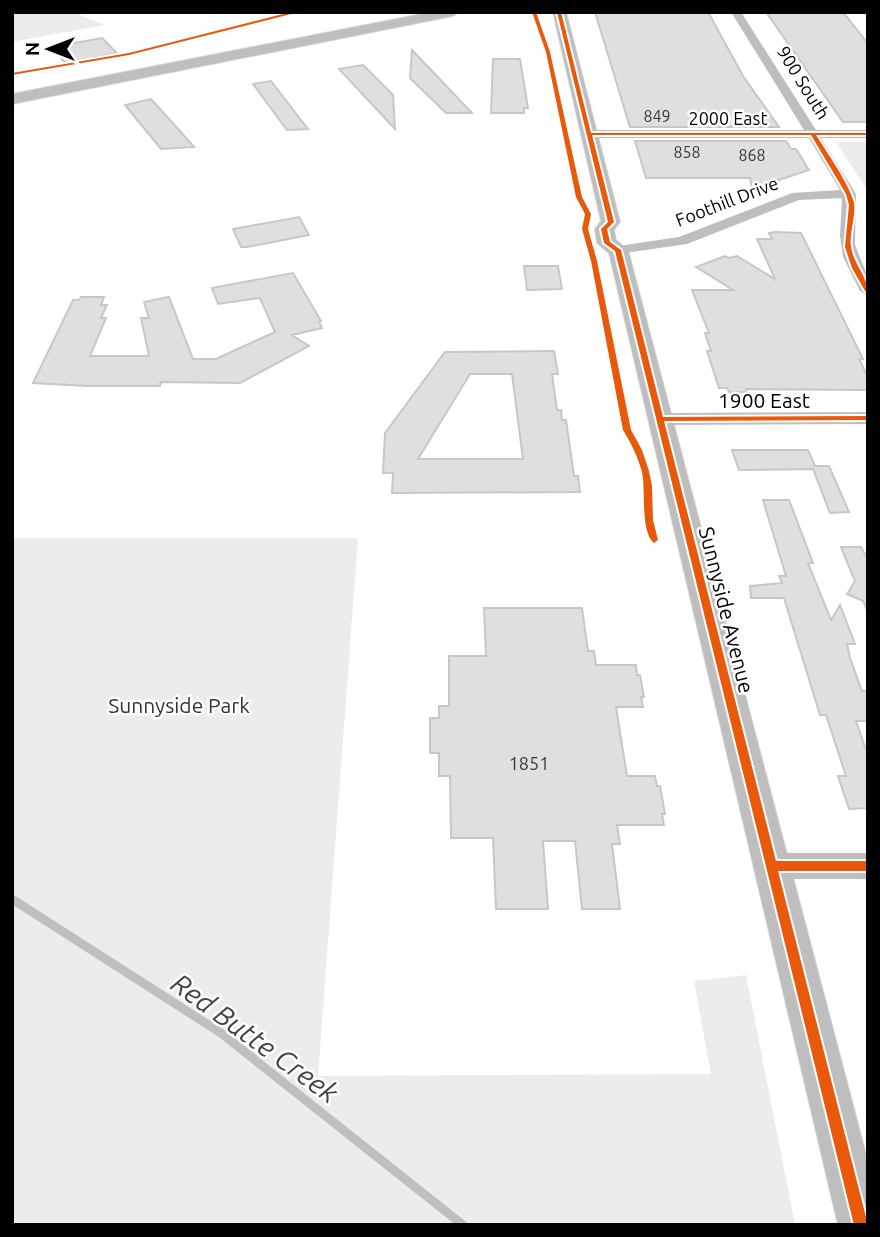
<svg xmlns="http://www.w3.org/2000/svg" width="880" height="1237" font-family="Ubuntu,sans-serif">
	<style>
		.green { fill: #ececec }
		.lines { fill: none; stroke-linecap: round; stroke-linejoin: round }
		.stream { stroke: #bfbfbf; stroke-width: 9 }
		.building { fill: #dfdfdf; stroke: #c7c7c7; stroke-width: 2; fill-rule: evenodd }
		.major-casing { stroke: #dbdbdb; stroke-width: 2 }
		.minor { fill: #bebebe; fill-rule: evenodd }
		.major { fill: #bebebe; fill-rule: evenodd }
		.cycleway-casing { stroke: #fff; stroke-width: 4 }
		.cycleway { fill: #e8590c; fill-rule: evenodd }
		.labels { text-anchor: middle; stroke-width: 5; stroke-linejoin: round; paint-order: stroke }
		.far-number-label { font-size: 16px; fill: #383838 }
		.far-street-label { font-size: 18px; fill: #000; stroke: #fff }
		.number-label { font-size: 18px; fill: #383838 }
		.street-label { font-size: 21px; fill: #000; stroke: #fff }
		.park-label { font-size: 21px; fill: #333; stroke: #fff }
		.near-water-label { font-size: 28px; font-style: italic; fill: #444; stroke: #fff }
	</style>
	<rect width="100%" height="100%" fill="#fff"/>
	<path class="green" d="M12,12H73L105,25L12,42Z
		M836,142H868V187H865Z
		M12,538H358L318,1076L711,1074L694,981L746,975L795,1225H12Z"/>
	<g class="lines">
		<path class="stream" d="M12,899L221,1033L463,1225"/>
	</g>
	<path class="building" d="M595,12H708L743,76L779,127H630Z
		M766,12H841L847,17L868,44V122H843Z
		M102,38L117,53L65,63L52,47Z
		M412,50L472,113H446L410,78Z
		M493,59H520L528,108H524V113H491Z
		M363,65L393,95L395,129L339,69Z
		M271,81L308,129L287,130L253,84Z
		M151,99L179,130L194,147L161,149L125,105Z
		M635,141H786L791,149H796L809,170L752,189L750,178H646Z
		M299,217L309,235L247,247H241L233,229Z
		M776,232L801,233L863,359H859L868,377V390L746,389L747,392H729L727,388H719L707,351H711L705,333H709L692,290H733L696,267L725,256L729,258L737,256L775,279L757,239H772L769,233Z
		M524,266H558L562,289L527,290Z
		M293,273L321,321L319,322L322,328L292,335L309,346L240,383L161,382L160,386H88L33,383L73,300H79L81,297H104L101,305H107L101,318H106L90,356H149L141,318H149L144,302L169,297L193,359H216L275,332L260,298L218,304L212,288Z
		M554,351L558,374H552L557,410H561L562,420H566L574,476H578L580,492L392,493L393,473H383L385,433L445,352ZM470,374H512L523,459H418Z
		M732,450H808L815,466H829L849,512L830,513L813,469L739,470Z
		M763,500H789L813,563H808L831,620L840,605L855,644H847L850,658L862,691H868V721H856L868,756V808L849,809L838,776H846L826,715H820L784,598H751L750,586L782,583L779,576H786Z
		M841,547H861L868,560V612L863,601L847,594L855,581Z
		M484,608H582L588,651H594L596,665H636L637,675H640L644,697H641L643,707H616L627,776H655L657,786H660L665,814H662L664,825H617L620,844H612L620,909H582L575,841H543L548,909H496L493,838H451L450,776H439V753H430V718H439V706H449V656H486Z"/>
	<g class="lines">
		<g class="major-casing">
			<path id="major" d="M432,12H459L453,16L12,104V94Z
				M553,12H566L620,222L614,230L616,240L628,250L868,1162V1225H838L609,253L597,243L595,229L601,221Z"/>
		</g>
		<path class="minor" d="M731,12H741L816,130H868V138H821L856,194L855,245L868,277V296L860,291L843,257L840,236L842,198L799,200L687,244L618,254L611,250L618,246L679,237L792,193L840,190L809,138H589L583,134L589,130H804Z
			M868,412V424L660,425L651,419L660,413Z
			M773,853H868V879H773L763,875L759,866L763,857Z"/>
		<use href="#major" class="major"/>
		<g class="cycleway-casing">
			<path id="cycleway" d="M291,12H299L129,55L12,75V73L129,53Z
				M532,12H536L550,52L582,197L591,214L588,229L597,261L631,430L642,450L649,471L652,486L653,520L658,540L654,543C640,532 646,490 642,472C638,457 631,443 623,430L591,261L582,229L585,214L576,197L546,52Z
				M557,12H561L591,133H868V135H816C826,151 851,187 854,203C856,217 849,232 851,247C853,263 868,277 868,293L865,291L852,268L845,247L849,205L846,194L811,135H592L614,222L607,229L610,242L621,250L663,417L868,416V420L664,421L776,861H868V871H778L868,1225H854L615,251L604,243L601,229L608,222Z"/>
		</g>
		<use href="#cycleway" class="cycleway"/>
	</g>
	<g class="labels">
		<g class="far-number-label">
			<text x="657" y="122">849</text>
			<text x="687" y="158">858</text>
			<text x="752" y="161">868</text>
		</g>
		<g class="far-street-label">
			<text transform="translate(803 83) rotate(58)" y="6">900 South</text>
			<text x="728" y="125">2000 East</text>
			<text transform="translate(727 202) rotate(-21)" y="6">Foothill Drive</text>
		</g>
		<g class="number-label">
			<text x="529" y="770">1851</text>
		</g>
		<g class="street-label">
			<text x="764" y="408">1900 East</text>
			<text transform="translate(726 610) rotate(76)" y="7">Sunnyside Avenue</text>
		</g>
		<g class="park-label">
			<text x="179" y="713">Sunnyside Park</text>
		</g>
		<g class="near-water-label">
			<text transform="translate(255 1038) rotate(36)" y="10">Red Butte Creek</text>
		</g>
	</g>
	<rect width="880" height="1237" fill="none" stroke="#000000" stroke-width="28"/>
	<g transform="translate(49 49) rotate(270)" stroke="#ffffff" stroke-width="5" paint-order="stroke">
	<path d="M0-5L12 26L0 18L-12 26Z" fill="#000000"/>
	<text y="-10" font-size="19" font-weight="bold" text-anchor="middle" fill="#000000">N</text>
	</g>
</svg>
